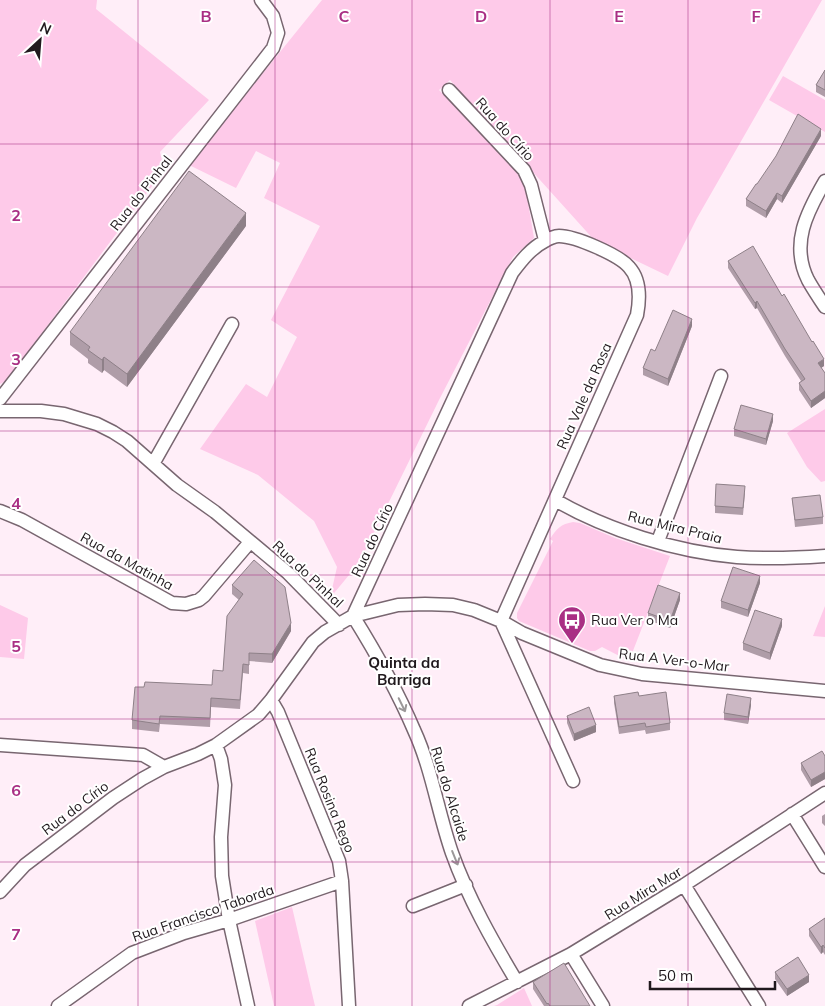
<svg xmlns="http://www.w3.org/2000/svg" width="825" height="1006" font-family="Mulish,sans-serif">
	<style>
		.green { fill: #fecae9 }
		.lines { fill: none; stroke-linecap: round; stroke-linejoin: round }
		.street-casing { stroke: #786670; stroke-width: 15 }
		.street { stroke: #fff; stroke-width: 12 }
		.wall { fill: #af9da8 }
		.shaded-wall { fill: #8e8088 }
		.building { fill: #cbb7c3; stroke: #8e8088 }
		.oneway { stroke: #9b9899 }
		.grid { fill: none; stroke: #a92f84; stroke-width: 1; stroke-opacity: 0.55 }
		.labels { text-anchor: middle; stroke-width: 4; stroke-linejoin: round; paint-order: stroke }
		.street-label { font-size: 14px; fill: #20191d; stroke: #fff }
		.poi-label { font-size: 14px; fill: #20191d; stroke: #fff; text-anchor: start }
		.neighbourhood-label { font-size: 15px; font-weight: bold; fill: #20191d; stroke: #fff }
		.grid-label { font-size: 16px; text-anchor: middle; font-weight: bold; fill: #a92f84; stroke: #fff; stroke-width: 4; stroke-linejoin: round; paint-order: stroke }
	</style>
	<rect width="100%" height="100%" fill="#ffeef8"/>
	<path class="green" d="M0,0H97L96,9L209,100L160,152L164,170L6,381L0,384Z
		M322,0H822L697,218L668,276L595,241L450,80L439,90L524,179L534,238L513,257L439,400L359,563L330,598L337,567L314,521L258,475L200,449L246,384L267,397L297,337L271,320L320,226L264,198L280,163L256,151L236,188L189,165Z
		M783,76L825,100V132L769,100Z
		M825,409V481L821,482L807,467L787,433Z
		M573,522L580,523L615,538L670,556L629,661L602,647L595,651H590L519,621L517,618V613L553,541L550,539C556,529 561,524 573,522Z
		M0,605L28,618L24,659L0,657Z
		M825,606V637L813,636Z
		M292,907L315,1006H274L255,921Z
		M524,988L532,1006H494L497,1005Z"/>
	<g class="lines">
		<g class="street-casing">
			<path id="street" d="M449,90L524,170L531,185L545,240
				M825,181C807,212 790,244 808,280C813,289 819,298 825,307
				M0,399L273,48L278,33L273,16L261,0
				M0,411H41L64,414L97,424L113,432L127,441L177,485L215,512L288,573L339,625
				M153,464L232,324
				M555,500C607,530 676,552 737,557C766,559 796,558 825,556
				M0,511L22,520L172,603L186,604L199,600L204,596L250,542
				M658,541L721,376
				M353,616L512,273C521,261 531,248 545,241C548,239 555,236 559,236C575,236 619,255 629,267C641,280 640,299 637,315L501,621L573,781
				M353,616C376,653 397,690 414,730C432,769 438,813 452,853C468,898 493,942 517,982
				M271,700L278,712L339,861L342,881L349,1006
				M0,745L143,755L164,767
				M216,745L221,759L225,785L221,837L222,876L229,920L248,1006
				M792,814L825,867
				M684,885L759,1006
				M0,892L25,865L113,798L142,779L164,767L198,754L216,745L258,715L271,700L313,642L325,632L353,616L398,605L425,604L453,605L474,610L501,621L522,633L600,665L642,674L825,691
				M413,906L466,885
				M571,954L603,1006
				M58,1006L132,953L184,933L229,920L342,881
				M469,1006L571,954L684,885L825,793"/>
		</g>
		<use href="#street" class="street"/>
	</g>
	<path class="wall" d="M825,70V97L816,92V85Z
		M821,136L782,203L777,199L766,218L746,206V199L757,184Z
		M246,226L127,387L104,370L102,373L88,363V359L70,345V332Z
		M728,261L824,366L821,368L825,373V398L811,408L799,390V383L801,381L785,356L757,308L755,309L728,268Z
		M692,326L668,386L643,375V368L655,351Z
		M773,421L766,445L734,436V429Z
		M745,493L743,515L715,513V506Z
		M792,498L823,517V524L795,527Z
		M760,583L748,617L721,608V601Z
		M232,585L291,631L272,663L249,661V674L243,673L240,709L211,707L210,727L160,724L159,732L132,729V720L144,687L212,685L223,671L239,600L232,594Z
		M680,600L670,628L648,620V613Z
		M782,626L770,660L743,650V643Z
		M614,696H639L670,723V730L646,734L645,730L619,734L614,703Z
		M751,705L748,724L724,720V713Z
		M567,716L596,732L574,741L567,723Z
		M825,756V779L811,787L801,770V763Z
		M825,814V826L822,823V816Z
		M825,918V955L823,952L821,954L809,936V929Z
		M775,972L809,982L787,996L775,979Z
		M533,982L590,1006H544L533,989Z"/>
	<path class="shaded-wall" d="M821,129V136L782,203V196Z
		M777,193V199L766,218V211Z
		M246,213V226L127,387V374Z
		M757,301V308L755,309V303Z
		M692,319V326L668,386V379Z
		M104,357V370L102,373V360Z
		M824,359V366L818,370V363Z
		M825,391V398L811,408V401Z
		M773,414V421L766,445V439Z
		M760,576V583L748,617V610Z
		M680,593V600L670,628V621Z
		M782,619V626L770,660V653Z
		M291,623V631L272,663V654Z
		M751,698V705L748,724V717Z
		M596,725V732L574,741V734Z
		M825,772V779L811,787V780Z
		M823,945V952L821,954V947Z
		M809,975V982L787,996V989Z"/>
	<path class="building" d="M825,70V90L816,85Z
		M798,114L821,129L782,196L777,193L766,211L746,199L756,184H757L776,156Z
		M189,171L246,213L127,374L104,357L102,360L88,350L90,347L70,332Z
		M753,246L782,296L784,294L812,342L813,341L824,359L818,363L825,373V391L811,401L799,383L805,379L785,349L757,301L755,303L728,261Z
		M673,310L692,319L668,379L643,368L651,349L655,351Z
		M741,405L773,414L766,439L734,429Z
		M716,484L745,486L743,508L715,506Z
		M820,495L823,517L795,520L792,498Z
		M254,560L285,587L291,623L272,654L249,653V665L243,664L240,700L211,698L210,718L160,716L159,724L132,720L135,687H144L145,682L212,685L213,670L223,671L227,616L243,594L232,585Z
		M733,567L760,576L748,610L721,601Z
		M658,585L680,593L670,621L648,613Z
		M755,610L782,619L770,653L743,643Z
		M638,692L639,696L666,692L670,723L646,727L645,723L619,727L614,696Z
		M727,694L751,698L748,717L724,713Z
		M589,707L596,725L574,734L567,716Z
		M822,751L825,756V772L811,780L801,763Z
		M825,918V948L823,945L821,947L809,929Z
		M798,957L809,975L787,989L775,972Z
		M564,963L590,1006H550L548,1003L547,1004L533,982Z"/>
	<defs><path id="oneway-shaft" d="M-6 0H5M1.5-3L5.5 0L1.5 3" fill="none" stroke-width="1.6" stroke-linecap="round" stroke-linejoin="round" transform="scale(1.25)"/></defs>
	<g class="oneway">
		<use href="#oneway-shaft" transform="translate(402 705) rotate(64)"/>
		<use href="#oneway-shaft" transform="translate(455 858) rotate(68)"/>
	</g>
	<path class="grid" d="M138,0V1006M275,0V1006M412,0V1006M550,0V1006M688,0V1006M0,144H825M0,287H825M0,431H825M0,575H825M0,719H825M0,862H825"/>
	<defs>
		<g id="bus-pin" transform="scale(1.4375)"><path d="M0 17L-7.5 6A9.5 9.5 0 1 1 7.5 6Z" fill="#a92f84" stroke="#fff"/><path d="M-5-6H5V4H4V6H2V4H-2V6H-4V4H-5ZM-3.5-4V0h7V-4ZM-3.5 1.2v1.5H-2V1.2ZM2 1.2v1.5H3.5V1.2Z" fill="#fff"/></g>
	</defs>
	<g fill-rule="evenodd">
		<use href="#bus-pin" x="572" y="620"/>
	</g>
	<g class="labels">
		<g class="street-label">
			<text transform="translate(505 129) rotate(48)" y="5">Rua do Círio</text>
			<text transform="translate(141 193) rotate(-52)" y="5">Rua do Pinhal</text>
			<text transform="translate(584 396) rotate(-66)" y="5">Rua Vale da Rosa</text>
			<text transform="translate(675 527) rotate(14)" y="5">Rua Mira Praia</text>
			<text transform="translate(372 540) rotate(-65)" y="5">Rua do Círio</text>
			<text transform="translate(127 561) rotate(29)" y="5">Rua da Matinha</text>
			<text transform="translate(308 574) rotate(43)" y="5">Rua do Pinhal</text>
			<text transform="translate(674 660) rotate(7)" y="5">Rua A Ver-o-Mar</text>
			<text transform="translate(450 794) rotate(73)" y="5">Rua do Alcaide</text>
			<text transform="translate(330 800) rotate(68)" y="5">Rua Rosina Rego</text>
			<text transform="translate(75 808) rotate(-37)" y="5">Rua do Círio</text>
			<text transform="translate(643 893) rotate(-32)" y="5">Rua Mira Mar</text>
			<text transform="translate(203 913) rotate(-19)" y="5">Rua Francisco Taborda</text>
		</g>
		<g class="poi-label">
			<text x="591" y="625">Rua Ver o Ma</text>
		</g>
		<g class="neighbourhood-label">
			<text x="404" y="668">Quinta da<tspan x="404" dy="17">Barriga</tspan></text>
		</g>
	</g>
	<g class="grid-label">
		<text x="206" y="22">B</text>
		<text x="344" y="22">C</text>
		<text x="481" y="22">D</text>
		<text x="619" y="22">E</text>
		<text x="756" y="22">F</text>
		<text x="16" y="221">2</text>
		<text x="16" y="365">3</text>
		<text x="16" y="509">4</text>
		<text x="16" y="652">5</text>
		<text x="16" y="796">6</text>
		<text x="16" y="940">7</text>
	</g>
	<g transform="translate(40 40) rotate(26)" stroke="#ffffff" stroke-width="4" paint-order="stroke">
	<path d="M0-4L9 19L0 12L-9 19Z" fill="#20191d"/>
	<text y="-8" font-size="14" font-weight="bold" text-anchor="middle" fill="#20191d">N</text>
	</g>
	<path d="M650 981v8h125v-8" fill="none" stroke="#20191d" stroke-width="2.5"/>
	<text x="658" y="981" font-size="15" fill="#20191d" stroke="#ffffff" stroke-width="4" paint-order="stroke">50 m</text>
</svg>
